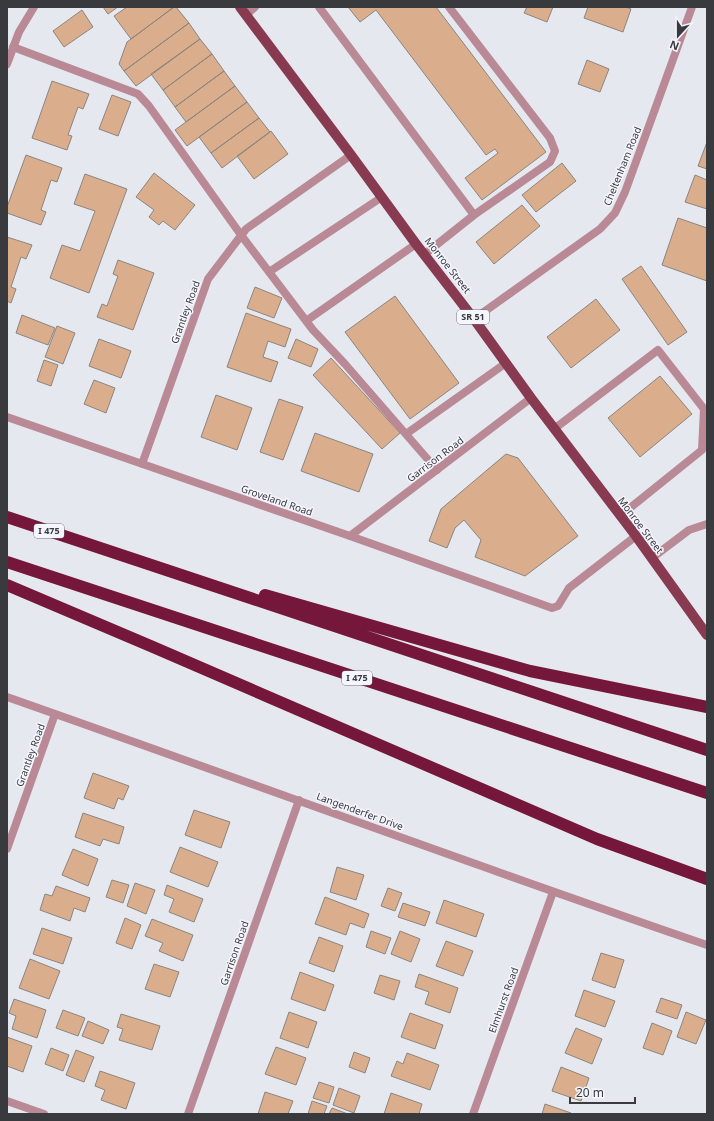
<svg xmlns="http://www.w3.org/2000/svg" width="714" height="1121" font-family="'Noto Sans',sans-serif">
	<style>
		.building { fill: #daae8c; stroke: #8b857f }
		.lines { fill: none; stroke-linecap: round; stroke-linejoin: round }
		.lane { stroke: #b98a95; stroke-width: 8 }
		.street { stroke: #b98a95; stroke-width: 8 }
		.primary { stroke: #883a51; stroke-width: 10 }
		.highway { stroke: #75173a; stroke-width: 12 }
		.labels { text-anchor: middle; stroke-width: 3; stroke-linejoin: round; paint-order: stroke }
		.shield { fill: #f4f5fd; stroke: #717277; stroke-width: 1 }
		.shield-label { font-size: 9px; font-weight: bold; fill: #393a3d }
		.street-label { font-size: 10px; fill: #393a3d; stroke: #f4f5fd }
	</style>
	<rect width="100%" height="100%" fill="#e6e8f0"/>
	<path class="building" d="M103,7H118L108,14Z
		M127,7H174L131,39L114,16Z
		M174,7H176L189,23L124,71L119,64L127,42Z
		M348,7H436L546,152L482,200L465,178L498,153L495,149L486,155L376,10L360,22Z
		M527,7H553L547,22L524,13Z
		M588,7H626L631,9L623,32L584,18Z
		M82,10L93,27L64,47L53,31Z
		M189,23L200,39L136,86L124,71Z
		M200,39L212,54L163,90L151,74Z
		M212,54L224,71L175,107L163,90Z
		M587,60L609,69L600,92L578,84Z
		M224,71L235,86L186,122L175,107Z
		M52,81L89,94L83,109L78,107L68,135L72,136L67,150L32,138Z
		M235,86L247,102L187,146L175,130Z
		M112,95L131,102L118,136L99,129Z
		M247,102L259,118L211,153L199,137Z
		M259,118L270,132L222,168L211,153Z
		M271,131L288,154L254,179L237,156Z
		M707,142V169L698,166Z
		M26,155L62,168L57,182L51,180L41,210L46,212L41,225L7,213V207Z
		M562,163L576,181L536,212L522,195Z
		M154,173L195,205L175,230L163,221L159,225L149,217L154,210L136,197Z
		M85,174L127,189L89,293L50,278L62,245L80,251L95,211L74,204Z
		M695,175L707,180V209L685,202Z
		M522,205L540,226L494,264L476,242Z
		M678,218L707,228V281L662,265Z
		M7,237L32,245L26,259L21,257L11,287L16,289L11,303L7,301Z
		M118,260L154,273L133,330L97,317L102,304L107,306L118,276L113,274Z
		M641,266L687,332L668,345L622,279Z
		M255,287L282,298L274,318L247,308Z
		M395,296L459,383L410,419L345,332Z
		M596,299L620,330L571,368L547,337Z
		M246,313L291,329L285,347L268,341L263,357L278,362L271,382L227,367Z
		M22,315L55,328L48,345L16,333Z
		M57,326L75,333L63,364L45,357Z
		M99,339L131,351L121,378L89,366Z
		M296,339L318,349L311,367L288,358Z
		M331,358L400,433L382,449L313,375Z
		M44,360L58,365L51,386L37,381Z
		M660,376L692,414L640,457L608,418Z
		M94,380L115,388L106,413L84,404Z
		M216,395L252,408L237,450L201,437Z
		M279,399L303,407L283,460L260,452Z
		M315,433L373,454L359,492L301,471Z
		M506,454L518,458L578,536L525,576L475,557L481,540L464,520L455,528L447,548L429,541L441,509Z
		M93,773L129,786L123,800L118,798L114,809L84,798Z
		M194,810L230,822L221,848L185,835Z
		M83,813L124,827L119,844L103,839L100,846L75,837Z
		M180,847L218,862L208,887L170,872Z
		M73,849L98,859L88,886L62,875Z
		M337,867L364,875L356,900L330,892Z
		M112,880L129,885L123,903L106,897Z
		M135,883L155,890L146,914L127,906Z
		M167,885L203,899L194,922L169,912L174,899L164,895Z
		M56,886L90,898L85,912L74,908L70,921L40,910L45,894L52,896Z
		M388,888L402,893L395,911L381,906Z
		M325,897L369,914L364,928L350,923L346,935L315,924Z
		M444,900L484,914L476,937L436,923Z
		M403,903L430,912L425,926L398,917Z
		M125,918L141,925L132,949L116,943Z
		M152,919L193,935L183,961L159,951L163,943L145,936Z
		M42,928L72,938L63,964L33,954Z
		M371,931L391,938L385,954L366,947Z
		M400,931L420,939L411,962L391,954Z
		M319,937L343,946L334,972L309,963Z
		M446,941L473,951L463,976L436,966Z
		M601,953L624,960L615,988L592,980Z
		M30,959L60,971L49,999L19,988Z
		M154,964L179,972L170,997L145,989Z
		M300,972L334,985L325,1011L291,999Z
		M419,974L458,988L450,1013L425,1004L429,992L415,987Z
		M380,975L400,981L394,1000L374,993Z
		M584,990L615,1001L605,1027L575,1016Z
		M661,998L682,1005L677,1019L656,1012Z
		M14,999L46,1010L37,1038L12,1029L16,1016L9,1013Z
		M63,1010L85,1018L78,1036L56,1028Z
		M289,1012L317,1022L308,1048L280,1038Z
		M686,1012L706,1020L696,1044L677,1037Z
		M410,1013L443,1025L435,1049L401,1037Z
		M121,1014L160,1026L152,1050L119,1040L123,1029L117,1027Z
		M88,1021L109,1030L103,1044L82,1036Z
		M652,1023L672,1031L663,1055L643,1048Z
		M576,1028L602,1039L592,1064L565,1053Z
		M7,1037L32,1046L23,1072L7,1066Z
		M276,1047L306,1058L296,1085L265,1074Z
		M51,1048L69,1055L63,1071L45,1064Z
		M76,1050L94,1057L84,1082L66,1075Z
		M354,1052L370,1058L365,1073L349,1067Z
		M407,1053L439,1065L430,1090L391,1076L397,1061L403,1064Z
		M561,1067L589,1078L581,1101L552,1091Z
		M100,1071L135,1083L126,1109L101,1100L105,1090L95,1086Z
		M319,1082L334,1087L329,1103L313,1098Z
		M339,1088L360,1096L354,1113L333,1105Z
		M265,1092L293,1101L288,1114H258Z
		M391,1093L422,1104L419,1114H384Z
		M312,1101L327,1106L324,1114H308Z
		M545,1104L571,1113L570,1114H542Z
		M332,1108L348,1114H329Z"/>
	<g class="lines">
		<path class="lane" d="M319,7L474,215L425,254
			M449,7L550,138L555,151L550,162L474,215
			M13,47L138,94L149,106L241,235L313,330L345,364L437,470
			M269,272L382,197
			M306,321L416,244
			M554,429L658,350L704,409L702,450L620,516
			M406,434L506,363
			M350,536L552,608L558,606L569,588L636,536"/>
		<path class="street" d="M246,15L255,7
			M7,64L19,32L34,7
			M474,319L600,229L615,213L625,192L692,7
			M7,417L350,536L531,398
			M142,464L208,279L246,229L351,155
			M652,558L689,530L707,524
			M7,697C241,779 473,865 707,945
			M7,849L55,714
			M7,1101L44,1114
			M188,1114L299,800
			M473,1114L553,892"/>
		<path class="primary" d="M240,7L351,155L416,244L474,319L531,398L636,536L707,635"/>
		<path class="highway" d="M7,517L707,750
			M7,562L707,793
			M7,585L153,647L597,839L707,879
			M265,595L530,671L707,707"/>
	</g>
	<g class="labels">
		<g class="shield">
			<rect x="457" y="310" width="32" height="14" rx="3"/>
			<rect x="34" y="524" width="30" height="14" rx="3"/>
			<rect x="342" y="671" width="30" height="14" rx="3"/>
		</g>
		<g class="shield-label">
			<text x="473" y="320">SR 51</text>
			<text x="49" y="534">I 475</text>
			<text x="357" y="681">I 475</text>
		</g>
		<g class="street-label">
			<text transform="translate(622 166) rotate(-68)" y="4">Cheltenham Road</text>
			<text transform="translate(448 265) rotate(52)" y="4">Monroe Street</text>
			<text transform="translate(185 312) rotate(-70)" y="4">Grantley Road</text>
			<text transform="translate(435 459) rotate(-37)" y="4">Garrison Road</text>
			<text transform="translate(277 500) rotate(19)" y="4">Groveland Road</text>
			<text transform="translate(641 525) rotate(53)" y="4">Monroe Street</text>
			<text transform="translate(30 755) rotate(-70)" y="4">Grantley Road</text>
			<text transform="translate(360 811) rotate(20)" y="4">Langenderfer Drive</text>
			<text transform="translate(234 953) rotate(-71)" y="4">Garrison Road</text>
			<text transform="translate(503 1000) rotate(-70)" y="4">Elmhurst Road</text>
		</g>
	</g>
	<rect width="714" height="1121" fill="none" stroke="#393a3d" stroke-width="16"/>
	<g transform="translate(678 36) rotate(201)" stroke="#f4f5fd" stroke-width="3" paint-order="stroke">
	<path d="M0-3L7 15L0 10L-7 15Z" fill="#393a3d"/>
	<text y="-6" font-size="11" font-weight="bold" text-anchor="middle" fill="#393a3d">N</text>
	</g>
	<path d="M570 1097v6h65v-6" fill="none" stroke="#393a3d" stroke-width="2"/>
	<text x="576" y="1097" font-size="12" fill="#393a3d" stroke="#f4f5fd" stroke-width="3" paint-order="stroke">20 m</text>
</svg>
